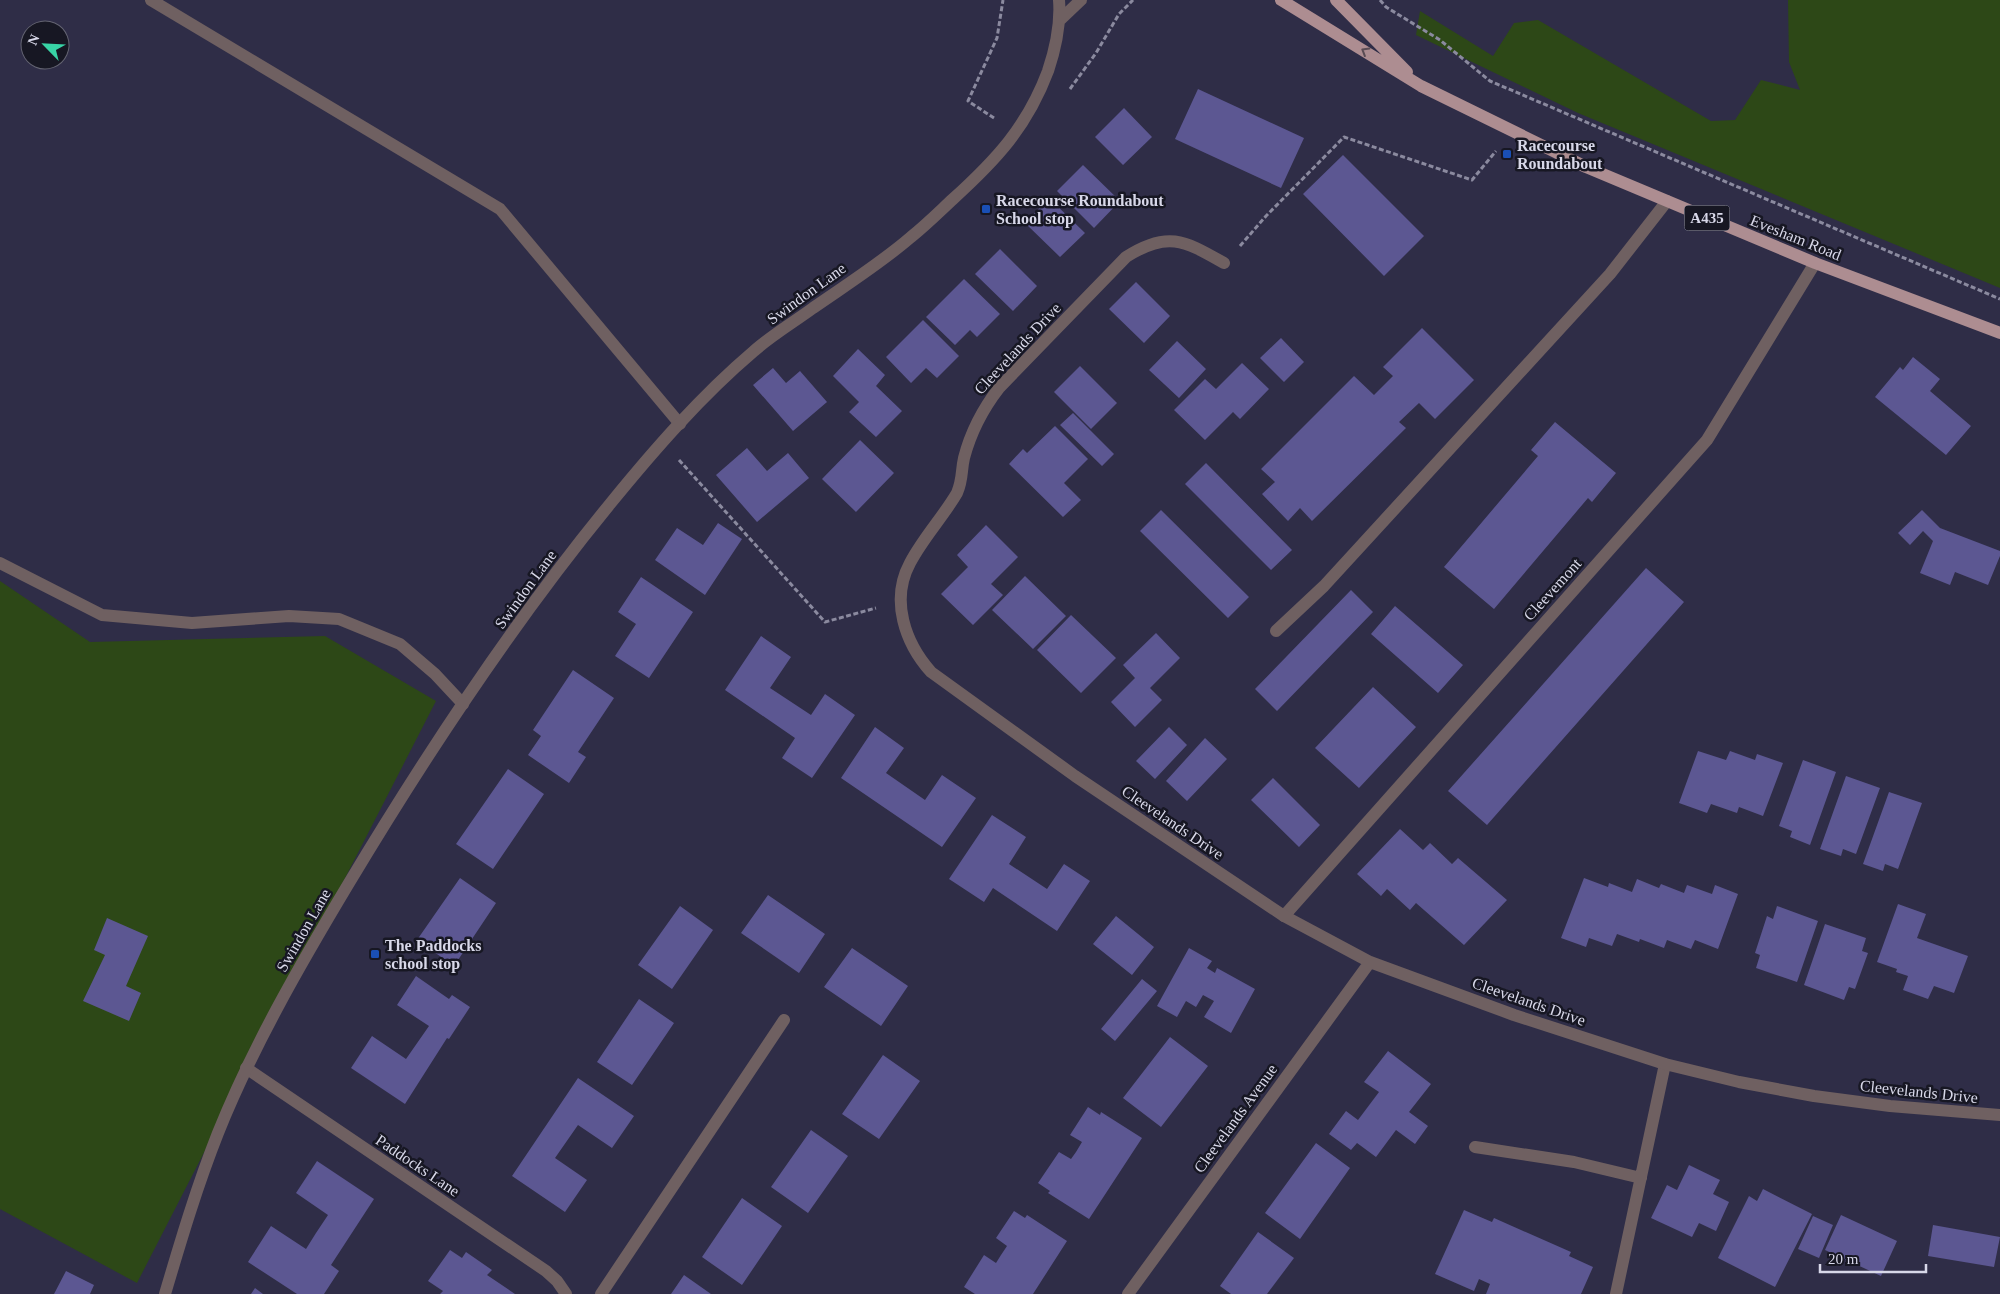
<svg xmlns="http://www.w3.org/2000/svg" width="2000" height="1294" font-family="'Times New Roman',serif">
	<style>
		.green { fill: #2d4817 }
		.building { fill: #5c5792 }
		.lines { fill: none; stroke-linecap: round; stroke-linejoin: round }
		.path { stroke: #8b8a9f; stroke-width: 3; stroke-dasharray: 5 2.5; stroke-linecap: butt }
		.service { stroke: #6f6061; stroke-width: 12 }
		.minor { stroke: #6f6061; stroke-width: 12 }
		.tertiary { stroke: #6f6061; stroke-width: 12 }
		.primary { stroke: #ad8d91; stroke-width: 12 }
		.oneway { stroke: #5a4c54 }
		.transit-dot { fill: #1a4fb4; stroke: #171723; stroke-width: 2 }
		.labels { text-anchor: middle; stroke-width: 5; stroke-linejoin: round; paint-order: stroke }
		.shield { fill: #171723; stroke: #9e9eae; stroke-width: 1 }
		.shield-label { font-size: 15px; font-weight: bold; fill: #d8d8e9 }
		.poi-label { font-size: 16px; font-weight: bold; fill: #d8d8e9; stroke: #171723; text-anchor: start }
		.street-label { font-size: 16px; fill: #d8d8e9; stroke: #171723 }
	</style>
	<rect width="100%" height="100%" fill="#2f2d47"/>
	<path class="green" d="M1788,0H2000V288L1578,113L1416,35L1420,11L1493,56L1514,23L1538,20L1711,121L1735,120L1761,80L1800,90L1789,62Z
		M0,581L90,642L325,636L436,701L137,1283L0,1209Z"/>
	<path class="building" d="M1198,89L1304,138L1281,188L1175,139Z
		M1124,108L1152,137L1123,165L1095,137Z
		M1343,155L1424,236L1384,276L1303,194Z
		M1083,165L1120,201L1094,228L1057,191Z
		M1049,198L1085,233L1060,257L1025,223Z
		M1000,249L1037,286L1013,311L975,274Z
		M964,279L1000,314L977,337L970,330L955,345L926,317Z
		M1136,282L1170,316L1144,343L1109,309Z
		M923,320L959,356L937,378L926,368L911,383L886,357Z
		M1422,328L1474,380L1435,419L1419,403L1399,422L1406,428L1312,521L1300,508L1288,521L1262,494L1275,482L1261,469L1354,376L1374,395L1393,376L1383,367Z
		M1281,338L1304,362L1284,382L1260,358Z
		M1177,341L1206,369L1179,398L1149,370Z
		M858,349L885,375L876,386L902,411L876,437L849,412L859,402L833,376Z
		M1913,357L1940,379L1930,391L1971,426L1946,455L1875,397L1900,367L1903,370Z
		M1242,363L1269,389L1240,419L1233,412L1205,440L1174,410L1205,379L1216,389Z
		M1080,366L1117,403L1091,429L1054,392Z
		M773,368L786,383L800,371L827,402L793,431L753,385Z
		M1073,413L1114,454L1102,466L1060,425Z
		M1555,422L1616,473L1592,502L1588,498L1494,609L1444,567L1538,456L1531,450Z
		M1055,426L1088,459L1064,483L1081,500L1063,517L1009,464L1023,449L1027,453Z
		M860,440L894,473L856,512L822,479Z
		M747,448L767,471L788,453L809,478L757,522L716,475Z
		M1206,463L1292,550L1271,570L1185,484Z
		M1161,510L1249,597L1228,618L1140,531Z
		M1922,510L1940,528L2000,551V556L1988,585L1955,572L1950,585L1920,573L1933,541L1923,531L1910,545L1898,533Z
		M718,523L742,539L705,595L655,560L677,528L703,545Z
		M986,525L1018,557L991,584L1003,595L973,625L941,594L968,567L957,555Z
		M1646,568L1684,602L1487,825L1448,791Z
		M1025,576L1066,616L1033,649L992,610Z
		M641,577L693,612L649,678L615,656L636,624L618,612Z
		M1351,590L1373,612L1277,711L1255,689Z
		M1395,606L1463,665L1438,693L1371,634Z
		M1071,615L1116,658L1081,693L1037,650Z
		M1156,633L1180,658L1150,688L1162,700L1135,727L1111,702L1135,678L1123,665Z
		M761,636L791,657L770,688L811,715L825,694L855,715L812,778L782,758L795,738L725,690Z
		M573,670L614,698L578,752L586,757L569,783L528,755L541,736L533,730Z
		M1373,687L1416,727L1359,788L1315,748Z
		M875,727L904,748L886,773L925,800L942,775L976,798L942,847L841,778Z
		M1169,727L1187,745L1155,779L1136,761Z
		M1205,738L1227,759L1187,801L1166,781Z
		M1698,751L1726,760L1730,751L1755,760L1757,754L1783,763L1763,816L1739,807L1737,813L1711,804L1707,813L1679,803Z
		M1803,760L1836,772L1810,845L1790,837L1792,831L1779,826Z
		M508,769L544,794L493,869L456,844Z
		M1846,776L1880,788L1856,854L1843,849L1841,856L1820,849Z
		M1273,778L1320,825L1299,847L1251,800Z
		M1889,792L1922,803L1898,869L1885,864L1883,871L1863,864Z
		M992,815L1026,837L1009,864L1047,889L1064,864L1090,881L1057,931L993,888L984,902L949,879Z
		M1400,829L1423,850L1430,843L1452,864L1458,858L1507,900L1464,945L1416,903L1410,910L1387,889L1381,896L1357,874Z
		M460,878L496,903L454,966L417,940Z
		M1584,878L1608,887L1609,883L1632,892L1637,879L1659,888L1661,884L1684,893L1687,885L1712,894L1715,885L1738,894L1718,949L1695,940L1691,949L1667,940L1664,948L1640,939L1639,942L1617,934L1612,946L1589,938L1586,947L1561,938Z
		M768,895L825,934L799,973L741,933Z
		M1898,904L1926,914L1917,938L1968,956L1954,993L1934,986L1928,999L1903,990L1908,976L1896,972L1897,969L1877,962Z
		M680,906L713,930L672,989L638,965Z
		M1777,906L1818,921L1797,982L1756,968L1760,955L1755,953L1767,916L1773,919Z
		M1116,916L1154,947L1132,975L1093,944Z
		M107,918L148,936L126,986L141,993L129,1021L83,1001L105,955L94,950Z
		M1825,924L1866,938L1862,951L1868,953L1855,989L1849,987L1844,1000L1804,985Z
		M852,948L908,986L881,1026L824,987Z
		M1189,948L1212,961L1207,968L1215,973L1217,968L1255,989L1231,1033L1204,1017L1214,1001L1203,995L1196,1007L1186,1001L1177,1017L1157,1006Z
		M416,976L449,999L452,995L470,1007L449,1039L447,1038L405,1104L351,1068L372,1036L406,1059L429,1026L397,1005Z
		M1142,979L1157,991L1115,1041L1101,1029Z
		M639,999L674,1023L632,1085L597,1062Z
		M1170,1037L1208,1066L1161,1127L1123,1098Z
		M1388,1051L1431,1084L1409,1112L1428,1126L1415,1144L1396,1130L1376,1157L1357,1143L1351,1150L1329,1134L1346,1111L1358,1120L1379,1092L1364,1082Z
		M883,1055L920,1081L879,1139L842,1114Z
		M578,1078L634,1116L612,1148L578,1125L555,1158L587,1180L565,1212L512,1176Z
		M1088,1107L1100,1115L1101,1112L1142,1138L1089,1219L1048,1193L1050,1191L1038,1183L1059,1152L1071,1159L1076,1152L1082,1142L1070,1135Z
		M811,1130L848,1156L808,1213L771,1187Z
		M1316,1143L1350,1168L1300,1239L1265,1213Z
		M317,1161L374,1199L331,1265L339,1271L324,1294H297L248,1262L271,1226L306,1249L316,1233L328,1215L296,1193Z
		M1689,1165L1720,1180L1713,1194L1729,1202L1716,1231L1699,1223L1692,1237L1651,1218L1667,1185L1677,1190Z
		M1763,1189L1812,1214L1775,1287L1718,1258L1749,1196L1757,1201Z
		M742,1198L782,1226L742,1285L702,1257Z
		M1464,1210L1492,1222L1494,1218L1571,1252L1569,1256L1593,1267L1581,1294H1486L1490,1284L1479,1279L1474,1291L1435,1274Z
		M1014,1211L1025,1218L1027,1215L1067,1241L1033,1294H975L964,1287L984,1255L996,1263L1001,1255L1007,1246L996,1238Z
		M1841,1215L1897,1241L1881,1276L1825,1250Z
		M1813,1216L1833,1225L1819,1258L1798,1249Z
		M1933,1225L2000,1237L1994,1267L1928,1256Z
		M1258,1232L1294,1258L1267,1294H1231L1220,1286Z
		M450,1250L462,1258L466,1252L492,1270L487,1275L515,1294H440L443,1291L428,1281Z
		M66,1271L94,1285L90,1294H54Z
		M684,1275L711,1294H671Z
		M255,1288L263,1294H251Z"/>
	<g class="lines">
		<path class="path" d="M1380,0L1386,7L1440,40L1490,81L2000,299
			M1070,89L1096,53L1119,14L1133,0
			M994,118L968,101L997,38L1003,0
			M1240,246L1266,216L1344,137L1472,180L1496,151
			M679,460L825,622L876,608"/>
		<path class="service" d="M151,0L500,209L680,424
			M0,563L102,615L192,623L289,616L339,619L400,644L435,674L463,704
			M1276,631L1324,586L1610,274L1667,201
			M1284,916L1707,440L1815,263
			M1475,1147L1574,1162L1641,1178
			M1616,1294L1665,1064"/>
		<path class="minor" d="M1224,263C1185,241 1168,230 1126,257L999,388C982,410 971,431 964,458C961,471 963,479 957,493C943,517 923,538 910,563C890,600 905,643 931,672L1075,776L1284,916L1370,962L1514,1015L1665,1064L1739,1082L1814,1096L1890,1106L2000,1115
			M246,1068L546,1271L557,1281L566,1294
			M601,1294L784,1020
			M1128,1294L1370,962"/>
		<path class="tertiary" d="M1060,20L1081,0
			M165,1294C181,1240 197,1186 218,1133C253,1046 301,963 349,883C427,753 514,621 610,504C654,450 701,396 754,351C772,335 794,322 813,308C846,285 881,263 911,237C926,225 939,212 953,199C996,160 1027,127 1048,71C1056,47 1061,25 1059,0"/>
		<path class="primary" d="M1281,0L1421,86L1586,167L1815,263L2000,333
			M1336,0L1407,72"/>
	</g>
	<defs><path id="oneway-chevron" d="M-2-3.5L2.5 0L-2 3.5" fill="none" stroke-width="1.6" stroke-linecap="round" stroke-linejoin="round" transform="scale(1.25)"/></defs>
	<use class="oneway" href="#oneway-chevron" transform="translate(1365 51) rotate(-149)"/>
	<g class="transit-dot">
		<rect x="1502" y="149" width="10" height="10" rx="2.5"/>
		<rect x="981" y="204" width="10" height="10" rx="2.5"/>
		<rect x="370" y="949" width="10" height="10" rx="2.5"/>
	</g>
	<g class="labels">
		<rect class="shield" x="1684.5" y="205.5" width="45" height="25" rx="4"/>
		<g class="shield-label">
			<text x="1707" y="223">A435</text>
		</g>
		<g class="poi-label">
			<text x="1517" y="151">Racecourse<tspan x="1517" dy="18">Roundabout</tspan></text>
			<text x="996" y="206">Racecourse Roundabout<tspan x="996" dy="18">School stop</tspan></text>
			<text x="385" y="951">The Paddocks<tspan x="385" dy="18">school stop</tspan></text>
		</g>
		<g class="street-label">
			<text transform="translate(1796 237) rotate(22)" y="6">Evesham Road</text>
			<text transform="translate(806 293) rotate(-36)" y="6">Swindon Lane</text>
			<text transform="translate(1017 348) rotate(-47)" y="6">Cleevelands Drive</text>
			<text transform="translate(525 589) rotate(-54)" y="6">Swindon Lane</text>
			<text transform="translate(1552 589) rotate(-48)" y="6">Cleevemont</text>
			<text transform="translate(1173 822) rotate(34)" y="6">Cleevelands Drive</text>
			<text transform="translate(303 930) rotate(-60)" y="6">Swindon Lane</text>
			<text transform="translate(1529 1001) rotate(19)" y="6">Cleevelands Drive</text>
			<text transform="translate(1919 1091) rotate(6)" y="6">Cleevelands Drive</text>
			<text transform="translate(1235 1118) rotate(-54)" y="6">Cleevelands Avenue</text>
			<text transform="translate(418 1165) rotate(34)" y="6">Paddocks Lane</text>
		</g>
	</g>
	<g transform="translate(45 45) rotate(294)"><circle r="24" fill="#171723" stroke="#646472"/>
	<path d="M0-4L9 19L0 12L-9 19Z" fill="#38d4a6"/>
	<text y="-8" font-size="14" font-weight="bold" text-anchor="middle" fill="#d8d8e9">N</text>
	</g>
	<path d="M1820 1264v8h106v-8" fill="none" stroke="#d8d8e9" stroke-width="2.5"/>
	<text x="1828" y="1264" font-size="15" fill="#d8d8e9" stroke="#171723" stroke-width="4" paint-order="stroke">20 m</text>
</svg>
